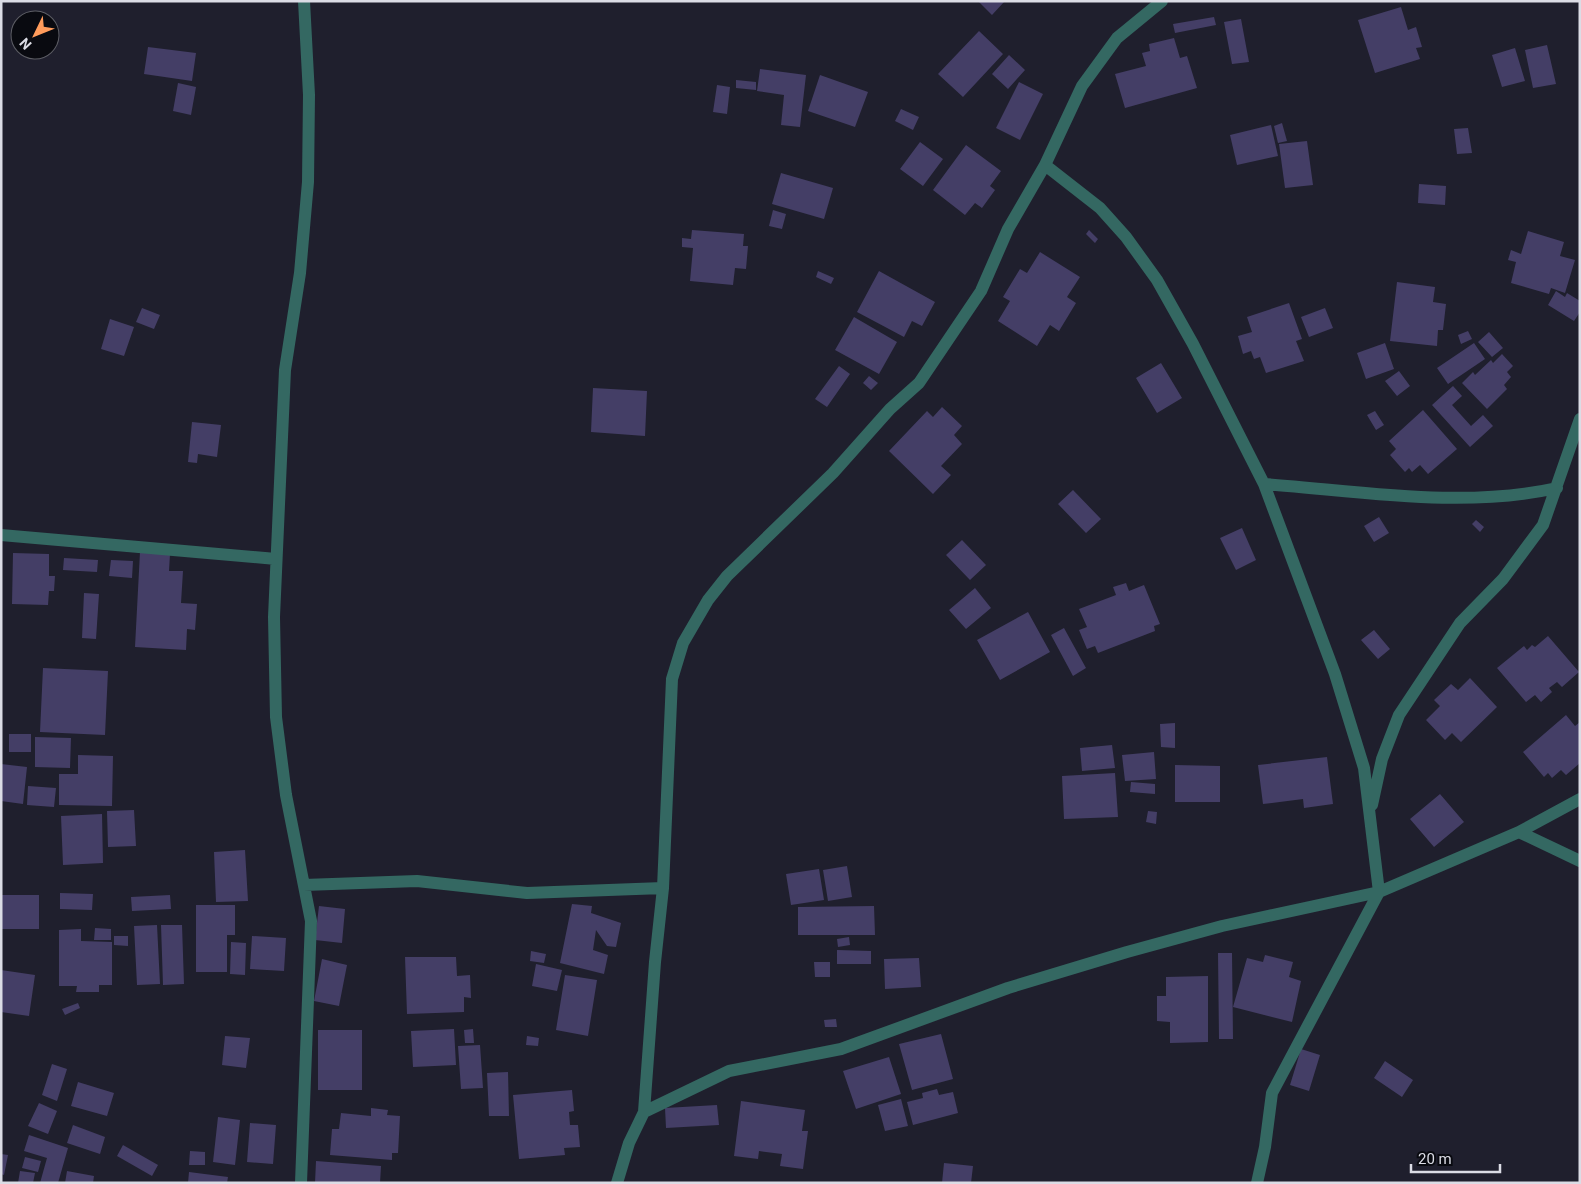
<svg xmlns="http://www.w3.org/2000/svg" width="1581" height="1184" font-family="Roboto,sans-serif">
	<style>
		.building { fill: #443e66 }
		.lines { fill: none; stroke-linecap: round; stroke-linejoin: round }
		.minor { stroke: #346862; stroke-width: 12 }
	</style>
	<rect width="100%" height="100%" fill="#1f1f2d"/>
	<path class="building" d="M978,1H1003L1004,2L992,15Z
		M1401,7L1408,30L1416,27L1422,47L1416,48L1420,59L1375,73L1358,20Z
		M1214,17L1216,25L1175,33L1173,24Z
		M1241,19L1249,62L1232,64L1224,22Z
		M979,31L1003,54L963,97L938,74Z
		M1174,38L1180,58L1187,56L1197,88L1125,108L1115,74L1146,66L1142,53L1150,51L1149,44Z
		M1547,45L1556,84L1533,88L1525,50Z
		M148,47L196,53L192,81L144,74Z
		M1515,48L1525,81L1502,87L1492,55Z
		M1009,55L1025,70L1008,89L992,74Z
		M760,69L806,75L800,127L781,125L784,95L757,91Z
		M820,75L868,92L855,127L808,111Z
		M736,80L756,82V90L736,88Z
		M1019,82L1043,94L1020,140L996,128Z
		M178,83L196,87L191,115L173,111Z
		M717,85L730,87L727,114L713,112Z
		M901,109L919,117L913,130L895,121Z
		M1282,123L1287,141L1278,143L1274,126Z
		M1271,125L1278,156L1237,165L1230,135Z
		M1468,128L1472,153L1457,154L1454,129Z
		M1307,141L1313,185L1285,188L1279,144Z
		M920,142L943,159L923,186L900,169Z
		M966,145L1001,171L990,186L995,190L982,208L975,203L965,215L933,190Z
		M781,173L833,188L824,219L772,204Z
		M1419,184L1446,186L1445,205L1418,203Z
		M773,210L786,214L782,229L769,226Z
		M692,230L744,234L743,246H748L746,269L735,268L733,285L690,281L693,248L682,247V238L691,239Z
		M1089,230L1098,239L1095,243L1086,234Z
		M1528,231L1564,242L1560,256L1575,260L1565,293L1551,288L1549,294L1511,283L1516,262L1508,260L1511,250L1521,254Z
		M1040,252L1080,277L1067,297L1076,303L1059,331L1050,325L1037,346L998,321L1010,301L1003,297L1020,269L1027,273Z
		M818,271L834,278L831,284L816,277Z
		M879,271L935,302L922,326L912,321L904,337L857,312Z
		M1397,282L1435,287L1433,302L1446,304L1443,330H1438L1437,346L1390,341Z
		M1556,291L1565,297L1567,293L1580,301V312L1574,321L1548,305Z
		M1289,303L1302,339L1296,341L1304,361L1266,373L1260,357L1254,359L1251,351L1243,354L1238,336L1252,332L1247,317Z
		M142,308L160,315L154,329L136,322Z
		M1325,308L1333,328L1309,337L1301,317Z
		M854,317L897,342L879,374L835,350Z
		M110,319L134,327L124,356L101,349Z
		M1468,331L1472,339L1461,344L1458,335Z
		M1489,332L1503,348L1492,357L1478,342Z
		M1385,343L1394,369L1366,379L1357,353Z
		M1474,343L1485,359L1448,384L1437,368Z
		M1502,354L1513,366L1507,372L1511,377L1504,385L1507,389L1487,409L1462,383L1473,372L1475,375L1491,360L1493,363Z
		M1161,363L1182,398L1157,413L1136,378Z
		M839,366L850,374L827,407L815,399Z
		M1399,371L1410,386L1397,396L1385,381Z
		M869,376L878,383L871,390L863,383Z
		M1453,386L1462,396L1452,405L1471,426L1483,415L1493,426L1470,447L1432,405Z
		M593,388L647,391L645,436L591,432Z
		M942,407L962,426L954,435L962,444L941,466L951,475L933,494L889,451L927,411L933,417Z
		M1423,410L1457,449L1428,474L1420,465L1412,472L1409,468L1405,472L1390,455L1396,449L1389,441Z
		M1375,411L1384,425L1376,430L1367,415Z
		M192,422L221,425L217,457L198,454L197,463L188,462Z
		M1073,490L1101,519L1086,533L1058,504Z
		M1379,517L1389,533L1374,542L1364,526Z
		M1476,520L1484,527L1480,532L1472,524Z
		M1242,528L1256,560L1236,570L1220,538Z
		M962,540L986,565L970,580L946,555Z
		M140,552L170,554L169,571H183L181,603L197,604L195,630L187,629L186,650L135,647Z
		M13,553L49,554V576H55L54,591H49L48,605L12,604Z
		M64,558L98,560L97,572L63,570Z
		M111,560L133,561L132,578L109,576Z
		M1126,583L1129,591L1144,585L1160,624L1154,626L1155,631L1098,653L1095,646L1087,649L1079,630L1087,627L1079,609L1116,595L1113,587Z
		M975,588L991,608L966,629L949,610Z
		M84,593L99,594L96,639L82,638Z
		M1028,612L1050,652L1000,680L977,640Z
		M1064,628L1086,668L1073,676L1051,635Z
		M1374,630L1390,649L1378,659L1361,640Z
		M1548,636L1579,672L1562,687L1557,682L1549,688L1552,692L1541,702L1535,695L1526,702L1497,668L1524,646L1527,650L1532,645L1535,647Z
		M43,668L108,671L105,735L40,732Z
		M1470,678L1497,707L1461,742L1452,733L1445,740L1426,720L1440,706L1434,700L1451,684L1458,690Z
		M1566,715L1575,726L1580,722V763L1566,775L1561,770L1552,778L1548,773L1544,777L1523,752Z
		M1175,723V748L1161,747L1160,724Z
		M9,734H31V752H9Z
		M35,737L71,738L70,768L35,767Z
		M1112,745L1115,768L1082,771L1080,748Z
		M1154,752L1156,779L1125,781L1122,755Z
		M78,755L113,756L112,806L59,805V774H78Z
		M1327,757L1333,804L1304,808L1303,799L1263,804L1258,765Z
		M1,764L27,767L23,804L1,801Z
		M1175,765L1220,766V802H1175Z
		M1115,773L1118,817L1064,819L1062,776Z
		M1131,782L1155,784V794L1130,792Z
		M28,786L56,788L54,807L27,805Z
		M1440,794L1464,822L1434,847L1410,819Z
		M134,810L136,846L108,847L107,811Z
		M1148,811L1157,812L1156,824L1146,822Z
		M102,814L103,863L63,865L61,816Z
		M245,850L248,901L216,902L214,852Z
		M847,866L852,897L828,901L823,870Z
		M819,869L824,900L791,905L786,874Z
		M60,893L93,894L92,910L60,909Z
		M1,895H39V929H1Z
		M170,895L171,909L132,911L131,897Z
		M572,904L592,906L591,913L621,923L616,947L607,946L596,930L593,950L608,955L604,974L560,963Z
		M196,905H235V935H227V972H196Z
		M319,906L345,909L342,943L315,940Z
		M874,906L875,935H798V907Z
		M157,925L160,984L137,985L134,926Z
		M161,925H182L184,984L163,985Z
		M95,928L111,929V940H94Z
		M81,929V941L112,942V985H99V992H76L77,986H59V930Z
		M114,936H128V946L114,945Z
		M252,936L286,938L284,971L250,969Z
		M849,937L850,945L838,947L837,939Z
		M231,942L246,943L245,975L230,974Z
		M837,950L871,951V964H837Z
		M531,951L546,954L544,963L530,961Z
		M1218,953H1232L1233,1039H1219Z
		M1265,955L1293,962L1289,977L1301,981L1292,1022L1233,1007L1247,958L1263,962Z
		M405,957H456L457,976L470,975L471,998L464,997V1012L407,1014Z
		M919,958L921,987L885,989L884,959Z
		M322,959L347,965L339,1006L314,1001Z
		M814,962H830V977H815Z
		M536,964L562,970L557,991L532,986Z
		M1,970L35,975L29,1016L1,1012Z
		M565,975L597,980L588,1036L556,1030Z
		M1208,976V1042L1170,1043V1022L1157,1021V996H1166V977Z
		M78,1003L80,1008L65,1015L62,1009Z
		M836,1019L837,1027H825L824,1020Z
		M454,1029L456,1065L413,1067L411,1031Z
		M473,1029L474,1043H465L464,1030Z
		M318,1030H362V1090H318Z
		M941,1034L953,1079L912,1090L899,1044Z
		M225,1036L250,1038L246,1068L222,1065Z
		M527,1036L539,1038L538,1046L526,1045Z
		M480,1045L483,1088L461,1089L458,1046Z
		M1301,1049L1320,1055L1309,1091L1290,1085Z
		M889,1057L901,1094L856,1109L843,1071Z
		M1385,1061L1413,1080L1402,1097L1374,1078Z
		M52,1064L67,1069L57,1101L42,1095Z
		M508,1072L509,1116H489L487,1073Z
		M78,1082L114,1093L107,1116L71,1106Z
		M937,1089L939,1095L953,1092L958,1113L913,1125L907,1102L923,1098L922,1093Z
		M572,1090L574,1111L569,1112L570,1125H578L580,1147L564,1148L565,1155L519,1159L513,1095Z
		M901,1099L908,1126L885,1131L878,1105Z
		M741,1101L805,1110L802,1131H808L803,1169L780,1166L782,1154L759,1151L758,1159L734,1156Z
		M39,1103L57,1111L48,1134L28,1126Z
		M717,1105L719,1125L666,1128L665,1108Z
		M371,1108L388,1110L387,1115L400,1116L398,1153H392V1160L330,1155L332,1129H339L341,1113L371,1116Z
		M218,1117L240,1120L235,1165L213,1162Z
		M250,1123L276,1125L273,1164L247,1162Z
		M73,1125L105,1137L100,1154L67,1143Z
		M29,1135L68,1148L58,1183H40L47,1158L24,1151Z
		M123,1145L158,1165L152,1176L117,1156Z
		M190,1151L205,1152V1165H189Z
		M1,1154L8,1155L4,1175L1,1174Z
		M25,1157L41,1161L38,1172L22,1168Z
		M316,1161L381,1166L380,1183H315Z
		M944,1163L973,1166L971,1183H942Z
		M20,1171L35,1173L33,1183H18Z
		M67,1171L94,1176L93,1183H65Z
		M189,1172L228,1177L227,1183H188Z"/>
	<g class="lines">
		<path class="minor" d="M1045,165L1100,208L1126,237L1157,280L1193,344L1264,484L1335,674L1364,768L1379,892L1272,1093L1265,1147L1257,1183
			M1264,484C1360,491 1462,509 1557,488
			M1,535L276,559
			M1372,805L1382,759L1399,715L1460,623L1503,579L1543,525L1580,419
			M1519,832L1580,861
			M304,885L417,881L527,893L663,888
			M644,1112L729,1071L841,1049L1008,988L1127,952L1222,926L1379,892L1519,832L1580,799
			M301,1183L311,921L286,795L276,717L274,617L285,370L300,273L308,182L309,95L304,1
			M617,1183L629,1143L644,1112L655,962L663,888L672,679L683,643L708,600L727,576L833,473L890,409L919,383L981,291L1008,229L1045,165L1082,86L1117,38L1162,1"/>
	</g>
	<rect width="1581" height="1184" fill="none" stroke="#dbdce5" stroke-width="5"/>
	<g transform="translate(35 35) rotate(227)"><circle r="24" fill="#090a10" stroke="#5d5e65"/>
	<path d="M0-4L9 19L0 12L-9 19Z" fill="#ff9b5b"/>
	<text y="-8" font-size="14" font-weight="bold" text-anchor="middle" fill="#dbdce5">N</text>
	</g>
	<path d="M1411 1164v8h89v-8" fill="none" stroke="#dbdce5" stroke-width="2.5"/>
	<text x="1418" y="1164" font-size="15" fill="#dbdce5" stroke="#090a10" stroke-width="4" paint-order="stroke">20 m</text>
</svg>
